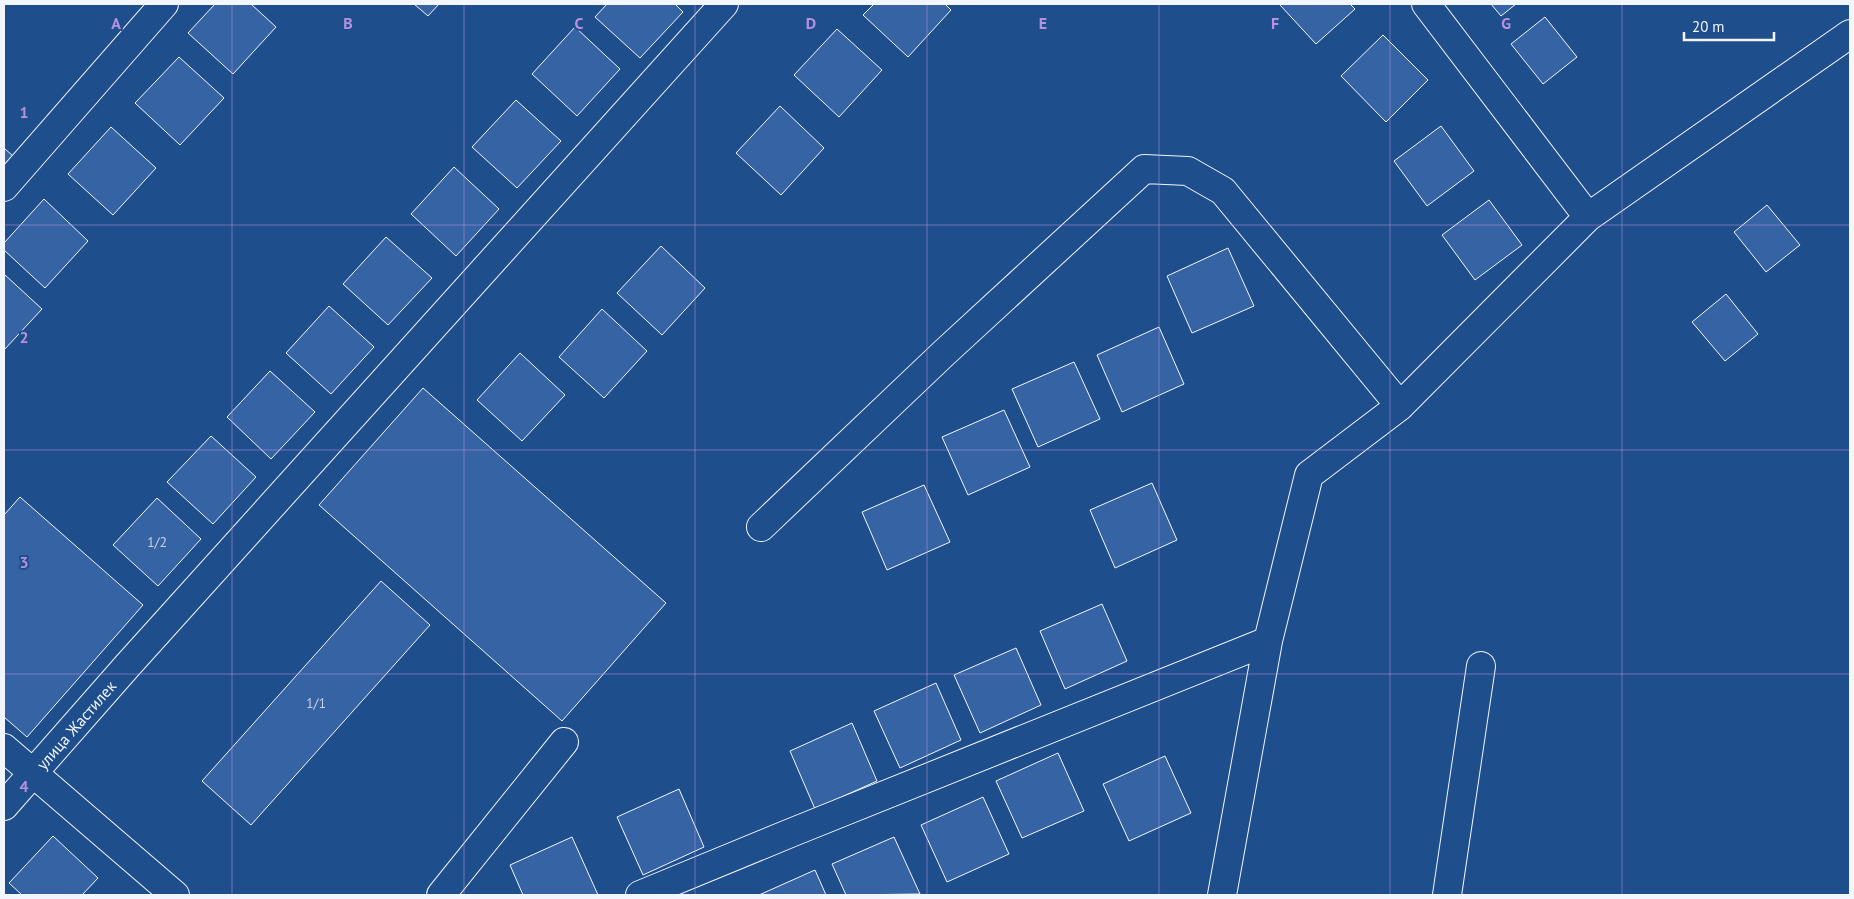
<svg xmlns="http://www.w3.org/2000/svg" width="1854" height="899" font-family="'PT Sans',sans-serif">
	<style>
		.building { fill: #3563a3; stroke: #f2f6ff }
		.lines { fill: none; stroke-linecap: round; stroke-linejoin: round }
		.minor-casing { stroke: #f2f6ff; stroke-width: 30 }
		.minor { stroke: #1f4e8c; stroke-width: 28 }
		.grid { fill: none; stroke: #b691df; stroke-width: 1; stroke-opacity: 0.55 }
		.labels { text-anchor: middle; stroke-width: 4; stroke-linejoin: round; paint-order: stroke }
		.number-label { font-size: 14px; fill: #c3d1e8 }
		.street-label { font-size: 16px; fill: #f2f6ff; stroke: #1f4e8c }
		.grid-label { font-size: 16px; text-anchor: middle; font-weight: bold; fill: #b691df; stroke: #1f4e8c; stroke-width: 4; stroke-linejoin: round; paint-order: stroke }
	</style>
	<rect width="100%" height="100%" fill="#1f4e8c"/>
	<path class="building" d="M215,4H251L276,27L233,74L188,33Z
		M414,4H439L428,16Z
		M607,4H675L683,12L640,58L595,17Z
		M874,4H945L951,10L908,57L863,15Z
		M1281,4H1350L1355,9L1316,44L1280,5Z
		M1491,4H1516L1501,16Z
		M1545,17L1577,57L1543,84L1511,44Z
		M575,27L620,69L577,116L532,74Z
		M837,29L882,70L839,117L794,75Z
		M1383,35L1428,80L1386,122L1341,76Z
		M179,57L224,98L180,145L135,103Z
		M516,100L561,141L517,188L472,147Z
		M780,106L824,148L781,195L736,153Z
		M1441,126L1474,171L1427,206L1394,161Z
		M111,127L156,168L113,215L68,174Z
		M4,148L13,156L4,166Z
		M454,167L499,209L456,256L411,214Z
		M44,199L88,241L45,288L4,250V243Z
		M1489,200L1522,245L1475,280L1442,235Z
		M1767,205L1800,245L1766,272L1734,232Z
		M386,237L432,278L388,325L343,284Z
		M661,246L705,288L662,335L617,293Z
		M1228,248L1254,306L1192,333L1167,276Z
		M4,274L42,309L4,350Z
		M1726,294L1758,334L1725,361L1692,322Z
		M329,306L374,347L331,394L286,353Z
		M602,309L647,351L604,398L559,357Z
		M1159,327L1184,384L1122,412L1097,355Z
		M520,353L565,395L522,441L477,400Z
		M1074,362L1100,419L1038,447L1012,389Z
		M270,371L315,412L271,459L227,417Z
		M423,388L666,603L562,721L319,505Z
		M1004,410L1030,467L968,495L942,437Z
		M211,436L256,477L213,524L167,482Z
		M1152,483L1177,540L1115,568L1090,510Z
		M924,485L950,542L887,570L862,512Z
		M20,497L143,605L27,737L4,717V515Z
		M157,498L201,539L158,586L113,545Z
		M381,581L430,625L251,825L202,781Z
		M1102,604L1127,661L1065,689L1040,631Z
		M1016,648L1041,705L980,733L954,675Z
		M936,683L961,740L900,768L874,711Z
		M852,723L877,781L815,809L790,751Z
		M1058,753L1084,811L1022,838L996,781Z
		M1165,756L1191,813L1129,841L1103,784Z
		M679,789L704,847L643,875L617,817Z
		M983,797L1009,854L947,882L921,825Z
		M53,836L98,878L82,895H22L9,883Z
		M572,837L598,895H523L510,865Z
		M894,837L920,894L846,895L832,864Z
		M815,870L826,895H759Z"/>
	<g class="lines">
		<g class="minor-casing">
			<path id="minor" d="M1426,4L1588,217
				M4,187L164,4
				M761,527L944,353L1144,169L1188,171L1223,191L1400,406
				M4,748L175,895
				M4,806L128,665L724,4
				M441,895L564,742
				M640,895L793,832L1268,641
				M1222,895L1268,641L1309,475L1400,406L1588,217L1850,34
				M1447,895L1481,666"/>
		</g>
		<use href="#minor" class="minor"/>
	</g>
	<path class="grid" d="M232,4V895M464,4V895M695,4V895M927,4V895M1159,4V895M1390,4V895M1622,4V895M4,225H1850M4,450H1850M4,674H1850"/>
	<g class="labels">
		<g class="number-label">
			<text x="157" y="547">1/2</text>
			<text x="316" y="708">1/1</text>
		</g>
		<g class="street-label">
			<text transform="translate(76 725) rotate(-49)" y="6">улица Жастилек</text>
		</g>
	</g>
	<g class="grid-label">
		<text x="116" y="29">A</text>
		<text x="348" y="29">B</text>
		<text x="579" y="29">C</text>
		<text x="811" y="29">D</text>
		<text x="1043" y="29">E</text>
		<text x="1275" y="29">F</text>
		<text x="1506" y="29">G</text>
		<text x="24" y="118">1</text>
		<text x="24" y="343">2</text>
		<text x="24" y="568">3</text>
		<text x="24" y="792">4</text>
	</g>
	<rect width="1854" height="899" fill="none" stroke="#f2f6ff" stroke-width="10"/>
	<path d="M1684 32v8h90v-8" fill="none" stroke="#f2f6ff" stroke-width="2.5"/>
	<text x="1692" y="32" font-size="15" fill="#f2f6ff" stroke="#1f4e8c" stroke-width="4" paint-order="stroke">20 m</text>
</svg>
